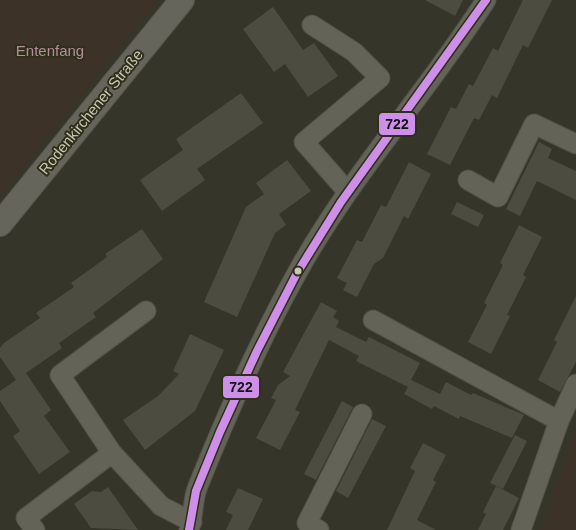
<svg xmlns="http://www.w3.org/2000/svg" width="576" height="530" font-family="Helvetica,sans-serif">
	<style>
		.green { fill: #3d3227 }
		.building { fill: #4c4c40 }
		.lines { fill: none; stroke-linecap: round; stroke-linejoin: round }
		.minor-casing { stroke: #515148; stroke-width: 21 }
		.major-casing { stroke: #525246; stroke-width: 26 }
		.minor { stroke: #636358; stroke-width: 19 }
		.major { stroke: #65655b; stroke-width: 24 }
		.bus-1-casing { stroke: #302f1c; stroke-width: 11 }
		.bus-1 { stroke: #ce8fe9; stroke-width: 8 }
		.bus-dot { fill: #c7c7b2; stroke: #302f1c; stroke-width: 2 }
		.labels { text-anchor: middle; stroke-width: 4; stroke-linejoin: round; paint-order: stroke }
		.park-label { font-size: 15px; fill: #b28e9d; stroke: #302f1c }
		.street-label { font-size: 15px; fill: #c7c7b2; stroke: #302f1c }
		.line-badge { stroke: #302f1c; stroke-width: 2 }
		.pale-badge-label { font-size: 14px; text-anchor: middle; font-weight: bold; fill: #111 }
	</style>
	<rect width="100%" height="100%" fill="#353529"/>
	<path class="green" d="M0,0H157L0,196Z
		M576,430V530H541Z"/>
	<path class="building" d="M425,0H463L455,16Z
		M523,0H552L528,48L523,45L497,98L492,95L479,120L474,118L450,165L427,154L451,107L456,109L469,84L473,86L493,48L498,51Z
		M273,7L303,50L314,43L338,76L308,97L285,64L274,72L243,29Z
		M241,93L263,123L197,169L205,180L162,211L140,180L183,150L176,139Z
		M539,142L552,149L548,158L576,171V200L537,181L520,216L506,209Z
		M287,160L311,191L279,214L286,225L275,233L237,317L204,302L246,207L264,194L256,183Z
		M409,162L431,174L408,219L404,216L383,258L374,264L357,297L343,290L347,283L337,278L357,240L362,242L381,205L386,207Z
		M457,202L484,215L478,227L451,214Z
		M519,225L542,237L523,275L526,277L507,315L510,316L491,354L468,342L487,305L484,303L503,265L500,263Z
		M142,229L163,259L93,313L96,317L59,343L62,348L26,373L51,410L44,416L70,452L39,474L13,436L20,431L0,401V391L16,380L0,357V348L4,343L40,318L36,313L74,287L71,283L107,257L105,254Z
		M576,296V362L560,392L538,380L557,342L554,340Z
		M321,302L337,311L333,317L339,321L336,327L366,342L369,337L420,363L411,380L440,394L446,382L471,395L473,393L524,415L512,438L460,416L459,419L434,406L432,409L404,394L408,387L356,361L359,356L329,340L295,410L300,412L280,450L256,438L276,400L271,398L278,385L290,376L283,372Z
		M190,334L224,350L195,411L145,450L123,420L158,396L179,374L173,371Z
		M342,401L353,407L316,480L304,474Z
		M372,419L386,426L348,498L336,491Z
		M515,435L527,441L503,489L490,483Z
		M423,443L446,455L433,480L436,482L417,520L436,530H387L415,471L410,468Z
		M496,486L519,498L503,530H478L486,514L483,512Z
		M108,487L138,530L91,528L74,504L92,491L101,492Z
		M238,488L263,499L248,530H226L233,515L226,512Z"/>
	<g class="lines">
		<g class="minor-casing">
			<path id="minor" d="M312,25L354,52L380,78L304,142L347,191
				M468,180L498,197L534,124L576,144
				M146,311L60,375L112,453L161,506L192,522
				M373,320L559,421
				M35,530L26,518L112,453
				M189,530C194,516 192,500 198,486C227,414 259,341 297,273C351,175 426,94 486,0
				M319,530L307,523L362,414
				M521,530L559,421L576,384"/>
		</g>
		<g class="major-casing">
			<path id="major" d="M0,224L182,0"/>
		</g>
		<use href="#minor" class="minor"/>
		<use href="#major" class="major"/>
		<g class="bus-1-casing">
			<path id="bus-1" d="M189,530L196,491L220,432L257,351L297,273L341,202L486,0"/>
		</g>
		<use href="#bus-1" class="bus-1"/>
	</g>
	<circle class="bus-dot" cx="298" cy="271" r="4.5"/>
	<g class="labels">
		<g class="park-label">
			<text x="50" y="56">Entenfang</text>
		</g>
		<g class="street-label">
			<text transform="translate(91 112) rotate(-51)" y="5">Rodenkirchener Straße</text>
		</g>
	</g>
	<g class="line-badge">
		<rect x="378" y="112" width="38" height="24" rx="5" fill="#ce8fe9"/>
		<rect x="222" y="375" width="38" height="24" rx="5" fill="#ce8fe9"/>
	</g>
	<g class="pale-badge-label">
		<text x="397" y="129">722</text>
		<text x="241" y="392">722</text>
	</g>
</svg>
